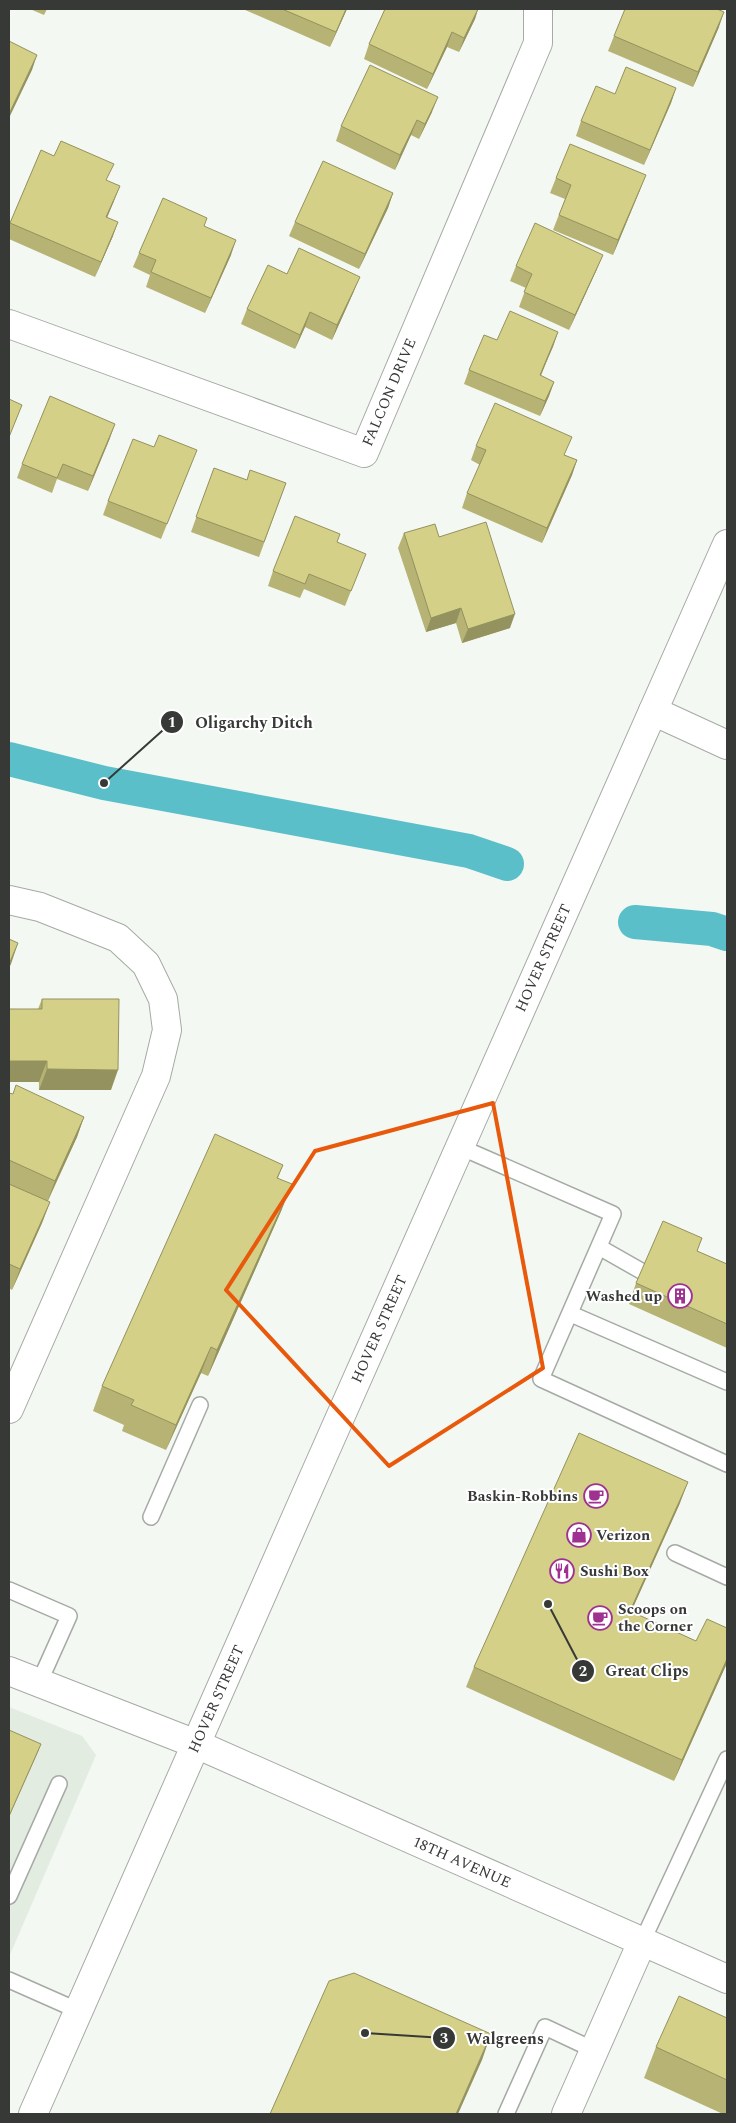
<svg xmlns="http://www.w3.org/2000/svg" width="736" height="2123" font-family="Spectral,serif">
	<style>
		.built { fill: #e2ece1 }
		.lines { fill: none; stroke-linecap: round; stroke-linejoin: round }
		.canal { stroke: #5bbfc9; stroke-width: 34 }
		.lane-casing { stroke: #a6aaa5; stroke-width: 18 }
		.street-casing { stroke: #a6aaa5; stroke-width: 30 }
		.secondary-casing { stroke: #a6aaa5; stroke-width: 30 }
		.lane { stroke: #fff; stroke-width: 15 }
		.street { stroke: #fff; stroke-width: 28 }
		.secondary { stroke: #fff; stroke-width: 28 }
		.wall { fill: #b6b374 }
		.shaded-wall { fill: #94925e }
		.building { fill: #d4d087; stroke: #94925e }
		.marked { fill: none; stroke: #e8590c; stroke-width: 4; stroke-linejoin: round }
		.labels { text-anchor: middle; stroke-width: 4; stroke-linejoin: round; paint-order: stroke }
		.street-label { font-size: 15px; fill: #373937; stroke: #fff }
		.poi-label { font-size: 15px; font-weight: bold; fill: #373937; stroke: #fff; text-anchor: start }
		.leader { fill: none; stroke: #373937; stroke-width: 2 }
		.callout-dot { fill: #373937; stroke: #fff; stroke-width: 2 }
		.mark-label { font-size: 15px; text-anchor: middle; font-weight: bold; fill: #fff }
		.callout-label { font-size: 16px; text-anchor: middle; font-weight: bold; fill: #373937; stroke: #fff; stroke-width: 4; stroke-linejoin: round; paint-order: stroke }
	</style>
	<rect width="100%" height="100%" fill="#f3f8f2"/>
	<path class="built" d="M9,1707L82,1736L96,1755L9,1957Z"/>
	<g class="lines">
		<path class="canal" d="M9,759L104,783L469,851L507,864
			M635,922L712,929L727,934"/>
		<g class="lane-casing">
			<path id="lane" d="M460,1147L613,1214L541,1379L727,1464
				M599,1247L643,1272
				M571,1314L727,1382
				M151,1517L200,1405
				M675,1553L727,1577
				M9,1590L69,1616L39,1683
				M9,1896L59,1784
				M642,1942L727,1759
				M9,1980L79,2011
				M506,2114L545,2027L594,2050"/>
		</g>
		<g class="street-casing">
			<path id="street" d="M9,324L364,453L538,43V9
				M653,711L727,745
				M9,900L40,907L118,938L146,964L163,999L167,1030L156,1076L9,1409
				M9,1671L196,1744L727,1979
				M566,2114L642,1942"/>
		</g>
		<g class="secondary-casing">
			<path id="secondary" d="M33,2114L315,1474L727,544"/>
		</g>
		<use href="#lane" class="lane"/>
		<use href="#street" class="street"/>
		<use href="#secondary" class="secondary"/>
	</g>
	<path class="wall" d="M30,9H47L44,15Z
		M243,9H347L330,47Z
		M385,9H478L475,19L459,52L447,47L427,89L364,59L369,44Z
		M719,27L693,87L608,51L614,36Z
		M676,88L671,103L644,165L576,136L581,121L615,94Z
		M432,112L419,139L411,135L395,170L336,141L341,126Z
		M41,150L107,181L114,201L107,217L113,236L95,277L9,239V226Z
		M556,178L640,190L613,255L553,230L565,199L550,193Z
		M393,193L388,208L359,269L289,236L295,222Z
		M139,253L231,255L205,313L146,287L150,275L133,267Z
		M516,266L597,269L569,330L519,307L526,288L510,281Z
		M287,274L354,291L332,340L305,327L295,349L241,324L247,309Z
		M558,332L541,376L554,382L549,396L540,416L464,384L469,370L497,340Z
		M110,438L88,491L57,479L52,493L17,478L22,464Z
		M476,446L565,455L577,460L572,475L542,543L462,508L467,493L480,465L471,460Z
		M191,465L161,539L103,515L108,501Z
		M214,468L246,480L286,483L259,557L191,532Z
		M404,533L439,537L510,628L462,643L456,623L426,632L398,548Z
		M338,542L360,568L345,606L304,589L300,598L268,586L273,571Z
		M42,999L111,1090H39L38,1009Z
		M9,1093L84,1117L77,1137L48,1201L50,1202L42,1223L12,1290L9,1288Z
		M283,1165L278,1178L282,1209L208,1376L201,1373L166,1450L122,1431L124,1425L93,1411L102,1386Z
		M702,1238L697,1251L727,1264V1348L629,1304L636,1283Z
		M680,1503L631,1612L696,1641L727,1628V1663L674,1781L466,1687L474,1667Z
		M727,2018V2114H723L644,2078L656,2047Z"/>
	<path class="shaded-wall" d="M346,9H347L330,47L336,32Z
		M478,9L475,19L459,52L464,38Z
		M724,12L719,27L693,87L698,72Z
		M452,32L447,47L427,89L433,74Z
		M37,55L32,70L9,118V114Z
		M676,88L671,103L644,165L650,150Z
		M438,97L432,112L419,139L425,124Z
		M417,120L411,135L395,170L400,155Z
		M646,175L640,190L613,255L618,240Z
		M120,186L114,201L101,232L106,217Z
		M393,193L388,208L359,269L365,254Z
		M118,222L113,236L95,277L101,262Z
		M236,240L231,255L205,313L211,298Z
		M603,255L597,269L569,330L575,315Z
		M360,277L354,291L332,340L337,325Z
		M310,312L305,327L295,349L300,335Z
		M558,332L553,347L534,390L540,375Z
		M554,382L549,396L540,416L545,401Z
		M115,424L110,438L88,491L93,476Z
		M577,460L572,475L542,543L547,528Z
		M461,608L456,623L426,632L431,618Z
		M515,614L510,628L462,643L468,629Z
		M18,943L11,964L9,968V964Z
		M9,1061H47L39,1082H9Z
		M47,1069L118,1070L111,1090H39Z
		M84,1117L77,1137L47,1202L55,1181Z
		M292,1184L282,1209L208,1376L217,1350Z
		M50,1202L42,1223L12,1290L20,1269Z
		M211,1347L201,1373L166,1450L176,1425Z
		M688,1482L680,1503L622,1632L630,1611Z
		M727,1659V1663L674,1781L682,1760Z
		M41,1744L38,1752L9,1817V1816Z
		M491,2034L482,2060L458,2114H456Z"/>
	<path class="building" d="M282,9H346L336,32Z
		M385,9H478L464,38L452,32L433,74L369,44Z
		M625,9H717L724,12L698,72L614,36Z
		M9,41L37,55L9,114Z
		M370,65L438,97L425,124L417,120L400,155L341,126Z
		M626,67L676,88L650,150L581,121L596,86L615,94Z
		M61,141L114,164L106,180L120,186L106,217L118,222L101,262L10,223L41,150L54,156Z
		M570,144L646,175L618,240L559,215L571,185L556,178Z
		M323,161L393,193L365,254L295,222Z
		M163,198L207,218L204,226L236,240L211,298L151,272L156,260L139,253Z
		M535,223L603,255L575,315L524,292L532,274L516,266Z
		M299,248L360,277L337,325L310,312L300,335L247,309L268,265L287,274Z
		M510,311L558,332L540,375L554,382L545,401L469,370L484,335L497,340Z
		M50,396L115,424L93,476L63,464L57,478L22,464Z
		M9,399L22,405L9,437Z
		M495,403L572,437L564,455L577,460L547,528L467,493L486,450L476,446Z
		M159,435L197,450L167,524L108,501L133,439L154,447Z
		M214,468L247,480L250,470L286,483L264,542L196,517Z
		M295,516L340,534L337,542L366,554L351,591L309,574L305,584L273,571Z
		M486,522L515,614L468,629L461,608L431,618L404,533L435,524L439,537Z
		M9,939L18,943L9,964Z
		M42,999H119L118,1070L47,1069V1061H9V1009H42Z
		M16,1085L84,1117L55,1181L9,1160V1093L13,1094Z
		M215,1134L283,1165L277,1178L292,1184L217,1350L211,1347L176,1425L131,1405L134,1400L102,1386Z
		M9,1184L50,1202L20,1269L9,1264Z
		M663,1221L702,1238L697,1251L727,1264V1324L636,1283Z
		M579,1433L688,1482L630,1611L696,1641L707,1619L727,1628V1659L682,1760L474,1667Z
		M9,1730L41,1744L9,1816Z
		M354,1973L491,2034L456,2114H270L329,1981Z
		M679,1996L727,2018V2080L656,2047Z"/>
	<path class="marked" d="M493,1103L543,1368L389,1466L226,1290L315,1151Z"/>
	<defs>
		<g id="building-ring" transform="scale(1.25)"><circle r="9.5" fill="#fff" stroke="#9f3190" stroke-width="1.5"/><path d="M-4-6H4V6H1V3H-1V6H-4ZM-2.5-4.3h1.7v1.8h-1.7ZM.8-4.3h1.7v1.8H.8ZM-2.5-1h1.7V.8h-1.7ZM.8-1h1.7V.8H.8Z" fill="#9f3190"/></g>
		<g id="cafe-ring" transform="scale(1.25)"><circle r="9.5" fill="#fff" stroke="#9f3190" stroke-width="1.5"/><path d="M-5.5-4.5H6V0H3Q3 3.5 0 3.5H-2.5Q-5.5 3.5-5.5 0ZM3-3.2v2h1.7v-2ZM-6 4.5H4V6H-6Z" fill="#9f3190"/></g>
		<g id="shop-ring" transform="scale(1.25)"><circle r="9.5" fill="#fff" stroke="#9f3190" stroke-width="1.5"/><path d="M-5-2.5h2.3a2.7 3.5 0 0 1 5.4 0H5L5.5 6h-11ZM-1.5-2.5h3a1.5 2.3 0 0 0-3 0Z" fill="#9f3190"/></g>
		<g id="restaurant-ring" transform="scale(1.25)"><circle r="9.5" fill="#fff" stroke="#9f3190" stroke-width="1.5"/><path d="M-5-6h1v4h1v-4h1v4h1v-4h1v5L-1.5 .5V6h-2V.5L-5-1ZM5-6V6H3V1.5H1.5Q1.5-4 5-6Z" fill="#9f3190"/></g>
	</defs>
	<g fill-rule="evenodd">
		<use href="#building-ring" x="680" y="1296"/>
		<use href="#cafe-ring" x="596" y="1496"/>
		<use href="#shop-ring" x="579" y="1535"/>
		<use href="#restaurant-ring" x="562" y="1571"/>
		<use href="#cafe-ring" x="600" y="1618"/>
	</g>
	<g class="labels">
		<g class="street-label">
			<text transform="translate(389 392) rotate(-67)" y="5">FALCON DRIVE</text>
			<text transform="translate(543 958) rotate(-66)" y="5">HOVER STREET</text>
			<text transform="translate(379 1329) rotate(-66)" y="5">HOVER STREET</text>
			<text transform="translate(216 1699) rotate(-66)" y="5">HOVER STREET</text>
			<text transform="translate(462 1862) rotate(24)" y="5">18TH AVENUE</text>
		</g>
		<g class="poi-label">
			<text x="662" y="1301" text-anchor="end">Washed up</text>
			<text x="578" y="1501" text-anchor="end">Baskin-Robbins</text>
			<text x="596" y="1540">Verizon</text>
			<text x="580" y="1576">Sushi Box</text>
			<text x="618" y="1614">Scoops on<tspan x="618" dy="17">the Corner</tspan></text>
		</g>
	</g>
	<path class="leader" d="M104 783L172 722M548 1604L583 1671M365 2033L444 2038"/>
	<g class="callout-dot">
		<circle cx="104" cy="783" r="5"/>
		<circle cx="548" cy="1604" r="5"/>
		<circle cx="365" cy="2033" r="5"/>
		<circle cx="172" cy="722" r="12"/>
		<circle cx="583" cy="1671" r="12"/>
		<circle cx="444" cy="2038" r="12"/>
	</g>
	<g class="mark-label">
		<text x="172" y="727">1</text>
		<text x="583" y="1676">2</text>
		<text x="444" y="2043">3</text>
	</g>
	<g class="callout-label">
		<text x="254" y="728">Oligarchy Ditch</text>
		<text x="647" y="1676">Great Clips</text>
		<text x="505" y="2044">Walgreens</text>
	</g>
	<rect width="736" height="2123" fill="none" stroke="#373937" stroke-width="20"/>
</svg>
